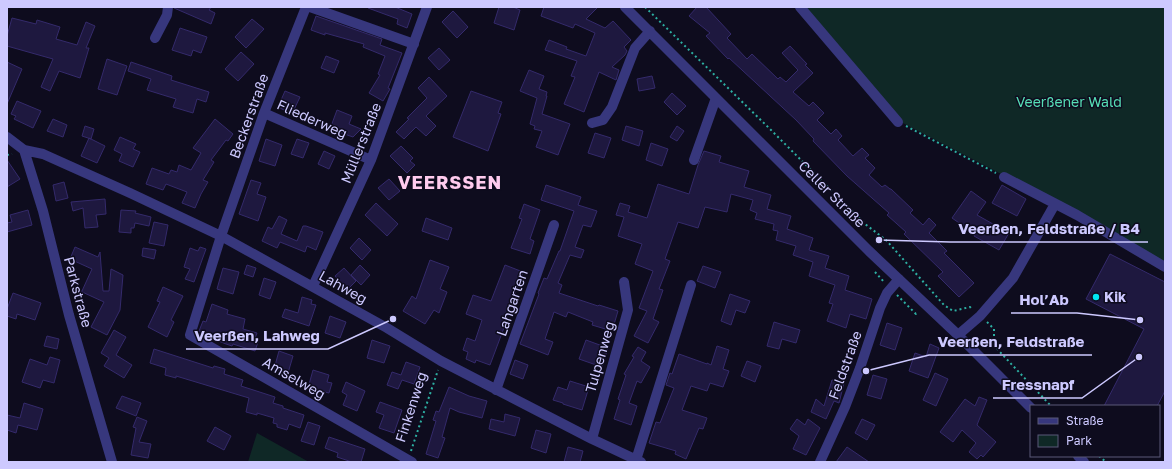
<svg xmlns="http://www.w3.org/2000/svg" width="1172" height="469" font-family="'Golos Text',sans-serif">
	<style>
		.green { fill: #0f2826 }
		.building { fill: #1e183f; stroke: #342a6b }
		.lines { fill: none; stroke-linecap: round; stroke-linejoin: round }
		.path { stroke: #2dafa2; stroke-width: 2; stroke-dasharray: 2 3; stroke-linecap: butt }
		.minor { stroke: #37377d; stroke-width: 10 }
		.poi-dot { fill: #01e5f3; stroke: #0e0c1e; stroke-width: 1.5 }
		.labels { text-anchor: middle; stroke-width: 3; stroke-linejoin: round; paint-order: stroke }
		.park-label { font-size: 14px; fill: #56deb6; stroke: #0e0c1e }
		.street-label { font-size: 14px; fill: #cdc9ff; stroke: #0e0c1e }
		.poi-label { font-size: 14px; font-weight: bold; fill: #cdc9ff; stroke: #0e0c1e; text-anchor: start }
		.district-label { font-size: 18px; font-weight: bold; letter-spacing: 1px; fill: #ffcbee; stroke: #0e0c1e }
		.leader { fill: none; stroke: #cdc9ff; stroke-width: 1.5 }
		.callout-dot { fill: #cdc9ff; stroke: #0e0c1e; stroke-width: 1.5 }
		.callout-label { font-size: 15px; text-anchor: middle; font-weight: bold; fill: #cdc9ff; stroke: #0e0c1e; stroke-width: 3; stroke-linejoin: round; paint-order: stroke }
	</style>
	<rect width="100%" height="100%" fill="#0e0c1e"/>
	<path class="green" d="M801,7H1165V266L1078,214L899,121Z
		M257,433L309,462H248Z"/>
	<path class="building" d="M174,7H211L209,10L215,13L211,24L174,8Z
		M368,7H395L412,14L407,28L397,24L398,19L368,8Z
		M499,7H513L520,10L514,30L494,23Z
		M544,7H598L586,19L605,28L613,21L631,40L624,47L627,51L625,55L612,67L619,70L616,80L599,72L584,112L564,104L575,77L571,76L577,61L545,50L549,40L567,47L566,49L586,56L595,33L575,24L573,28L541,16Z
		M697,7H706L731,34L727,38L747,59L752,54L778,79L780,77L786,82L798,70L782,53L790,46L807,64L805,65L813,73L793,92L809,106L813,102L824,113L817,120L831,134L836,129L842,136L838,140L853,156L862,148L869,155L865,158L875,168L869,175L882,187L885,185L890,189H891L913,210L910,213L923,225L929,218L936,225L929,233L947,251L944,253L974,283L959,297L938,276L943,272L904,234L906,232L887,215L889,213L847,176L813,141L814,139L796,120L729,58L728,59L706,36L710,33L689,16Z
		M453,11L468,27L457,38L442,22Z
		M316,16L382,39L380,45L402,53L388,88L390,89L383,101L369,93L380,75L378,74L385,56L363,47L364,44L325,33V35L311,30Z
		M12,18L36,24L37,20L60,27L56,39L77,45L86,22L95,26L86,48H89L80,78L59,71L50,91L41,87L53,59L7,46V36Z
		M252,19L264,29L246,48L235,37Z
		M180,28L207,37L201,53L193,50L191,56L172,50Z
		M439,48L450,60L439,70L428,58Z
		M241,52L254,64L238,81L225,69Z
		M326,56L339,61L334,73L321,68Z
		M107,59L127,66L117,95L98,89Z
		M7,62L22,69L7,104Z
		M131,62L172,76L171,80L209,92L206,102L197,99L193,113L173,107L176,99L147,90L151,79L128,71Z
		M529,70L544,76L539,89L547,92L546,96H547L542,114L570,124L558,155L536,147L542,131L534,129L535,126L530,124L537,98L520,91Z
		M652,76L655,88L639,91L637,79Z
		M429,77L447,96L426,116L436,126L426,136L416,127L404,139L396,132L409,119L407,118L427,98L418,88Z
		M285,91L300,97L292,114L278,107Z
		M471,91L502,102L498,113L501,114L488,151L453,137Z
		M672,93L686,106L677,115L664,102Z
		M17,101L41,111L33,128L14,119L16,116L11,114Z
		M337,110L352,116L349,124L361,129L353,137L330,129Z
		M53,119L67,125L63,137L47,131Z
		M215,119L233,134L228,141L226,140L211,160L214,162L203,180L208,182L201,194L195,208L182,203L187,192L166,184L163,190L146,184L152,168L169,174L171,170L177,172L179,165L191,170L201,153L193,148Z
		M85,126L94,129L91,139L82,136Z
		M626,126L643,131L639,146L622,140Z
		M677,126L684,131L677,141L670,137Z
		M595,133L611,138L604,158L588,153Z
		M120,137L136,144L133,149L140,152L133,167L119,161L122,154L114,150Z
		M89,138L105,146L97,163L81,156Z
		M266,139L282,145L275,166L259,161Z
		M297,139L309,143L303,158L291,154Z
		M651,143L668,149L662,166L646,160Z
		M401,146L413,158L410,161L415,165L407,173L390,156Z
		M324,151L335,156L329,169L318,164Z
		M704,151L721,156L719,162L749,171L744,187L771,195L767,209L791,216L787,229L813,238L809,250L829,256L825,268L849,276L845,290L872,299L866,319L850,314L846,328L827,321L833,304L829,303L835,285L809,276L813,262L793,255L796,246L776,240L778,231L773,230L774,224L755,219L757,213L750,210L753,200L731,194L727,212L705,207L698,228L678,222L665,259L670,261L659,289L663,290L653,319L659,322L648,343L634,336L647,311L639,308L653,271L635,264L642,244L618,236L624,217L616,215L620,203L630,206L628,212L647,218L658,184L689,194L698,165Z
		M7,160L20,179L7,187Z
		M389,179L400,191L389,200L378,188Z
		M251,180L261,183L257,194L266,197L258,221L239,214Z
		M64,182L68,198L56,201L53,185Z
		M546,185L581,197L578,205L597,211L591,227L583,225L575,247L584,250L581,258L570,255L558,283L562,285L559,293L598,306L599,305L618,311L612,331L592,325L593,322L568,312L566,317L554,312L545,339L553,342L548,355L520,344L539,294L538,293L544,278L547,279L559,251H560L574,211L541,200Z
		M1002,185L1026,199L1017,216L992,203Z
		M971,191L986,202L977,215L1009,233L999,250L974,236L975,234L952,218Z
		M105,199L106,214L96,215L98,227L85,228L83,208L73,211L71,202Z
		M376,203L398,224L387,236L365,215Z
		M524,204L540,210L530,239L534,241L530,254L511,248L522,219L519,218Z
		M28,210L32,225L7,232V223L12,222L10,215Z
		M121,210L136,211L135,213L151,217L149,226L135,223L134,228H131V233L119,232Z
		M279,216L287,220L281,234L297,241L303,226H306L323,232L316,250L307,246L305,252L280,242L277,248L262,241L268,227L272,229Z
		M426,218L452,228L448,240L422,231Z
		M154,222L168,225L164,246L149,243Z
		M359,238L371,250L362,260L350,248Z
		M75,247L98,257L100,252L103,291H109L111,269L123,275L120,310L107,335L91,327L104,302L80,291H82L92,269L70,259Z
		M200,247L206,249L194,282L185,279L190,269L184,267L190,248L198,251Z
		M143,248L156,250L154,259L142,256Z
		M1110,254L1165,282V391L1157,406H1104L1144,329L1086,299Z
		M430,260L449,267L440,289L447,292L439,313L434,310L425,324L403,311L412,296L416,299Z
		M247,265L256,268L253,277L244,274Z
		M360,265L370,275L361,285L351,275Z
		M505,265L523,272L504,324L505,325L490,365L476,360L475,363L466,359L468,352L463,350L467,338L475,341L482,320L466,314L473,295L491,301Z
		M703,266L721,272L715,288L697,281Z
		M223,268L239,272L233,294L217,289Z
		M344,268L356,281L347,290L335,276Z
		M264,278L276,282L270,299L259,295Z
		M163,287L183,296L171,320L174,322L167,337L148,327L160,302L157,301Z
		M13,293L41,303L35,320L17,314L16,319L7,316V309Z
		M730,294L750,301L745,313L736,310L731,325L721,321Z
		M302,297L312,300L311,304L316,305L309,326L282,317L285,309L298,313Z
		M212,304L228,310L227,314L245,319L243,329L257,333L254,341L258,342L255,351L233,344L232,346L226,344L216,340L217,338L199,331L203,321L206,322Z
		M330,316L346,322L340,338L325,333Z
		M774,322L800,330L796,343L782,339L779,349L767,346Z
		M887,323L902,328L895,350L880,345Z
		M114,330L126,337L116,355L132,365L124,378L104,366L109,358L101,353Z
		M47,336L59,339L57,349L44,346Z
		M372,340L390,346L384,363L367,358Z
		M586,340L608,348L602,367L579,359Z
		M930,344L939,348L928,378L909,371L915,353L926,357Z
		M717,346L729,350L723,369L729,371L723,387L710,383L707,391L691,386L682,410L707,418L703,429L699,428L686,459L675,454L676,451L649,443L656,422L660,423L674,388L666,385L670,373L672,374L679,354L707,364V363L711,365Z
		M638,347L646,352L641,361L650,367L641,383L637,381L629,403L637,406L631,425L614,419L620,400L618,399L626,375L624,374L634,357L632,356Z
		M154,349L213,368L214,366L225,369L224,374L243,380L241,386L275,397L273,403L283,406V408L304,415L300,428L289,424L287,430L277,427V424L273,423L274,418L257,413V415L246,412L249,398L176,376V378L165,375L166,368L150,363Z
		M279,351L293,356L288,373L274,369Z
		M50,357L60,360L54,383L43,380L40,388L22,382L30,359L47,365Z
		M515,360L528,365L523,379L510,374Z
		M747,361L761,366L755,382L741,376Z
		M406,362L420,367L414,384L402,380L398,389L387,385L392,372L401,375Z
		M313,370L329,375L327,382L332,383L329,393L308,388Z
		M935,373L948,379L936,406L923,400Z
		M873,375L887,379L881,399L867,395Z
		M832,380L844,383L839,403L834,401L826,419L811,412L816,399L824,406Z
		M570,381L589,387L582,410L563,404V403L553,400L558,387L567,390Z
		M346,382L365,391L357,411L343,405L347,395L342,392Z
		M449,387L469,396L487,401L482,418L459,412L450,408L442,437L445,438L438,458L426,454L436,421L433,420L436,411L439,412Z
		M122,396L141,403L136,416L116,408Z
		M979,397L987,400L977,425L996,442L983,457L981,455L977,459L969,452L976,443L962,430L953,442L940,432L965,399L975,406Z
		M380,402L402,410L394,433L379,428L384,415L376,412Z
		M24,403L43,409L37,430L18,425L16,433L7,430V415L20,418Z
		M505,414L520,418L515,436L489,429L491,419L504,422Z
		M137,417L147,421L139,442L151,444L148,458L131,455L136,428L133,427Z
		M797,419L805,425L808,419L820,428L806,455L793,449L799,436L790,429Z
		M862,419L875,425L867,440L855,433Z
		M308,422L320,426L314,445L301,441Z
		M215,427L231,436L224,450L207,441Z
		M536,430L551,434L546,453L531,448Z
		M329,437L365,449L361,462H352L337,457L338,453L325,448Z
		M568,447L583,451L580,462H564Z
		M847,447L869,462H836Z"/>
	<g class="lines">
		<path class="path" d="M645,7L771,130L865,224L886,240L944,305L953,311L970,307L973,310
			M906,126L996,173
			M7,155L12,154
			M875,272L884,282
			M897,295L916,314L918,312
			M987,322L994,329V343L999,351L1051,406
			M411,451L438,370
			M1099,456L1106,462"/>
		<path class="minor" d="M306,7L264,113L221,236L190,335L412,462
			M310,7L414,44
			M625,7L869,251L958,335L1031,408
			M800,7L898,122
			M155,38L167,15L168,7
			M264,113L371,160
			M592,123L603,120L612,107L635,48L650,31
			M7,137L24,150L43,211L69,315L112,462
			M24,150L43,154L130,193L221,236L387,328L441,361L592,439L641,462
			M694,160L716,98
			M1004,177L1077,215L1165,267
			M313,286L371,160L427,7
			M958,335L980,316L1013,278L1055,204
			M496,390L554,225
			M592,439L628,310L624,282
			M1078,456L1084,462
			M636,460L691,285
			M820,462L845,407L860,368L880,308L887,293L899,279"/>
	</g>
	<circle class="poi-dot" cx="1096" cy="297" r="4"/>
	<g class="labels">
		<g class="park-label">
			<text x="1069" y="107">Veerßener Wald</text>
		</g>
		<g class="street-label">
			<text transform="translate(249 116) rotate(-70)" y="5">Beckerstraße</text>
			<text transform="translate(312 119) rotate(24)" y="5">Fliederweg</text>
			<text transform="translate(361 143) rotate(-68)" y="5">Müllerstraße</text>
			<text transform="translate(832 194) rotate(45)" y="5">Celler Straße</text>
			<text transform="translate(343 287) rotate(29)" y="5">Lahweg</text>
			<text transform="translate(78 292) rotate(75)" y="5">Parkstraße</text>
			<text transform="translate(512 303) rotate(-71)" y="5">Lahgarten</text>
			<text transform="translate(600 357) rotate(-74)" y="5">Tulpenweg</text>
			<text transform="translate(845 365) rotate(-70)" y="5">Feldstraße</text>
			<text transform="translate(294 378) rotate(30)" y="5">Amselweg</text>
			<text transform="translate(411 407) rotate(-72)" y="5">Finkenweg</text>
		</g>
		<g class="poi-label">
			<text x="1104" y="302">Kik</text>
		</g>
		<g class="district-label">
			<text x="450" y="189">VEERSSEN</text>
		</g>
	</g>
	<path class="leader" d="M879 240L950 242H1148M1140 320L1077 313H1011M393 319L328 349H186M866 371L929 355H1092M1139 357L1082 398H993"/>
	<g class="callout-dot">
		<circle cx="879" cy="240" r="4"/>
		<circle cx="1140" cy="320" r="4"/>
		<circle cx="393" cy="319" r="4"/>
		<circle cx="866" cy="371" r="4"/>
		<circle cx="1139" cy="357" r="4"/>
	</g>
	<g class="callout-label">
		<text x="1049" y="234">Veerßen, Feldstraße / B4</text>
		<text x="1044" y="305">Hol’Ab</text>
		<text x="257" y="341">Veerßen, Lahweg</text>
		<text x="1011" y="347">Veerßen, Feldstraße</text>
		<text x="1038" y="390">Fressnapf</text>
	</g>
	<rect width="1172" height="469" fill="none" stroke="#cdc9ff" stroke-width="16"/>
	<rect x="1030" y="405" width="130" height="52" fill="#0e0c1e" stroke="#5a5878"/>
	<rect x="1038" y="418" width="20" height="6" fill="#37377d" stroke="#5a5878"/>
	<text x="1066" y="425" font-size="12" fill="#cdc9ff">Straße</text>
	<rect x="1038" y="435" width="20" height="12" fill="#0f2826" stroke="#5a5878"/>
	<text x="1066" y="445" font-size="12" fill="#cdc9ff">Park</text>
</svg>
